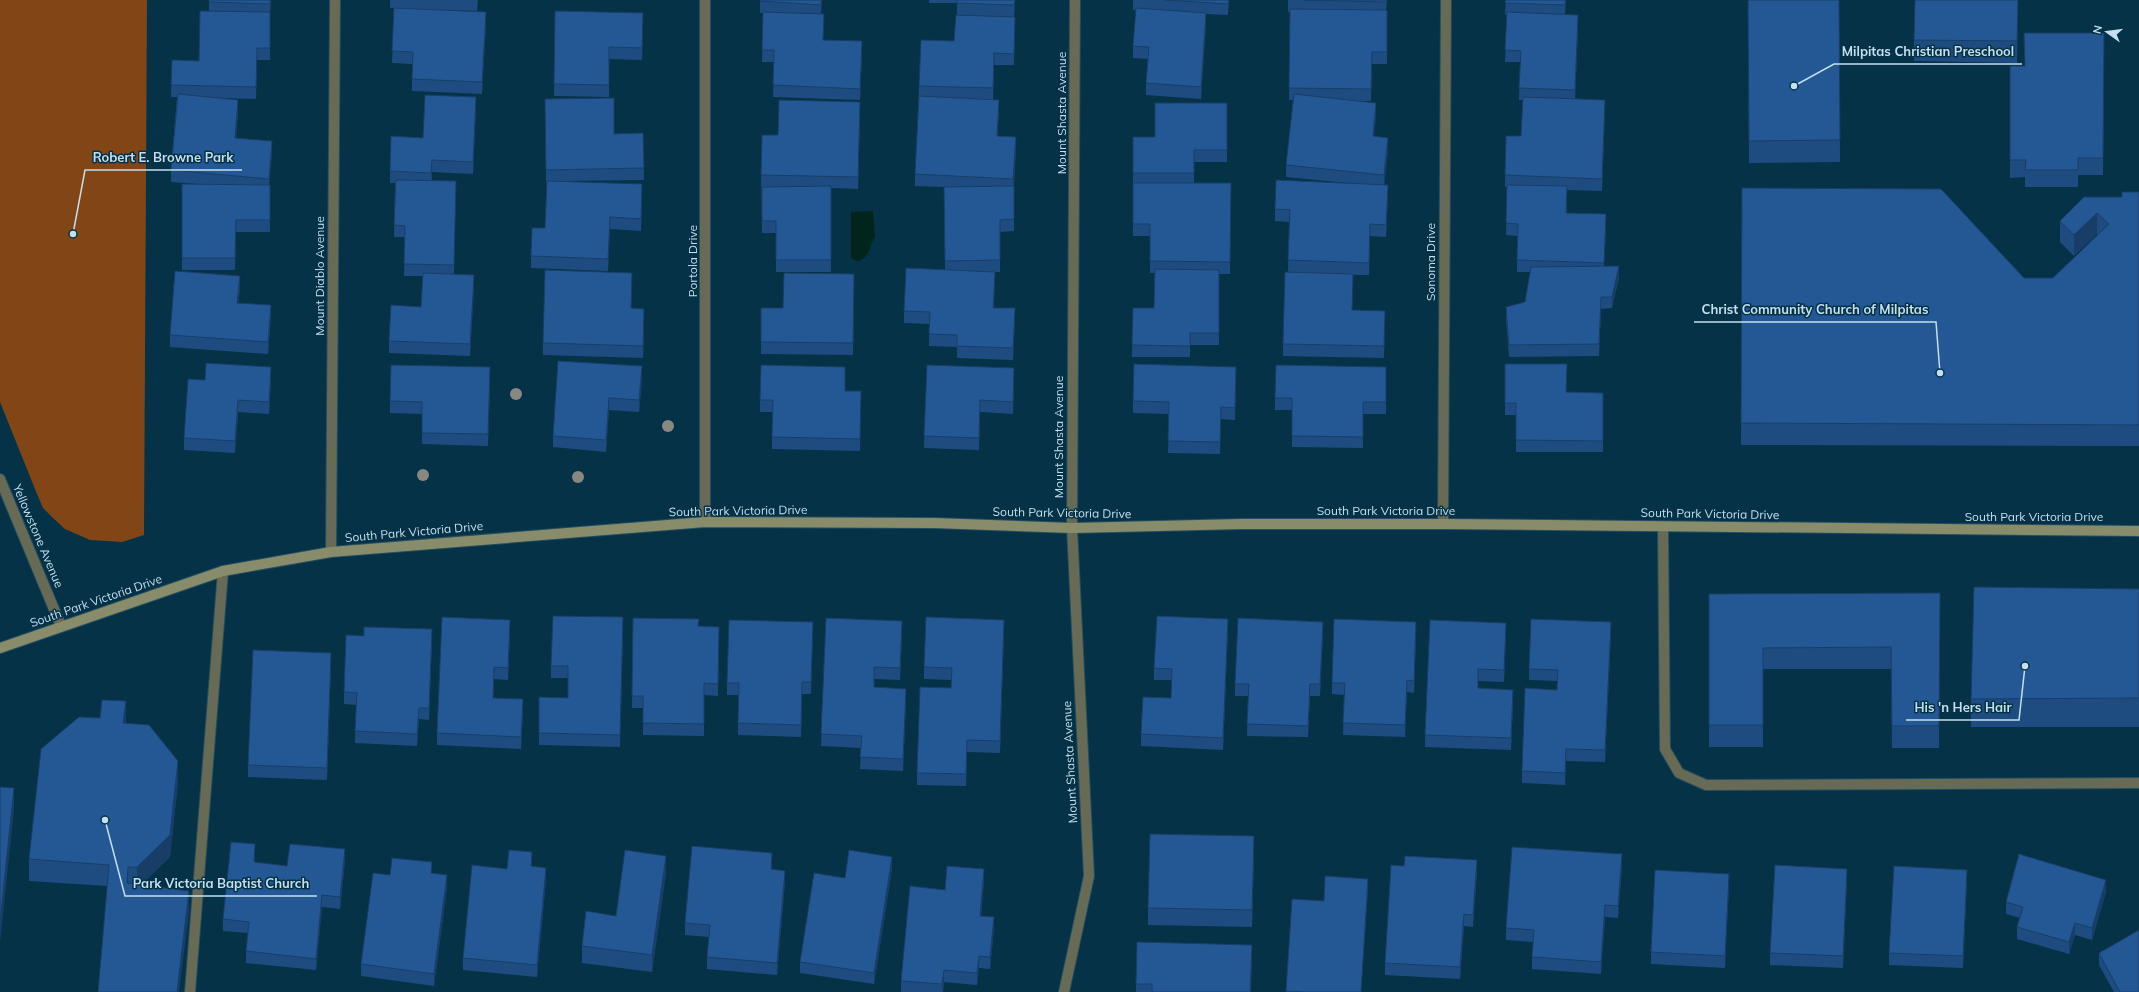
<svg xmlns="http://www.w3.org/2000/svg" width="2139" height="992" font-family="Mulish,sans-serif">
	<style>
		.green { fill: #814516 }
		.water { fill: #00251c }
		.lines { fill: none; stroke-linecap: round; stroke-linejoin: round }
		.lane-casing { stroke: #244e61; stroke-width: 12 }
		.street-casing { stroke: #244e61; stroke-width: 12 }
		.secondary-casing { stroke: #244e61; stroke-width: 12 }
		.lane { stroke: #676a55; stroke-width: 10 }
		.street { stroke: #676a55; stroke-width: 10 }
		.secondary { stroke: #888c6a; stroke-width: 10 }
		.tree { fill: #898782 }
		.wall { fill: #1e4c80 }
		.shaded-wall { fill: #183e68 }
		.building { fill: #235895; stroke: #183e68 }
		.labels { text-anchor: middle; stroke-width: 3; stroke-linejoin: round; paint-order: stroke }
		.street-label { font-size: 12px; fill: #c4dfef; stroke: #053246 }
		.leader { fill: none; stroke: #c4dfef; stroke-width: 1.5 }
		.callout-dot { fill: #c4dfef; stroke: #053246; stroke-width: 1.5 }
		.callout-label { font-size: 13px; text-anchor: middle; font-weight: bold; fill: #c4dfef; stroke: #053246; stroke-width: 3; stroke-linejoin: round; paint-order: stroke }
	</style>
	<rect width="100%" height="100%" fill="#053246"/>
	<path class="green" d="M0,0H147L144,535L122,542L90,540L65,529L53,518L43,508L37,494L0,402Z"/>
	<path class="water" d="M873,211L875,237C869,246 870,258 858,261L851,258V212Z"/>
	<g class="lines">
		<g class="lane-casing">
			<path id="lane" d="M1663,527L1665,749L1679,773L1706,785L2139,783
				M190,992L223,571"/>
		</g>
		<g class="street-casing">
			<path id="street" d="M705,0V522
				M0,479L61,626
				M1443,524L1446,0
				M331,552L335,0
				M1064,992L1089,876L1072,528L1075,0"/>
		</g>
		<g class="secondary-casing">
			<path id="secondary" d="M0,648L223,571L331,552L705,522L934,523L1072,528L1242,524H1443L2139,531"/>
		</g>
		<use href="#lane" class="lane"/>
		<use href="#street" class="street"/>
		<use href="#secondary" class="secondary"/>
	</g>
	<g class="tree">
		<circle cx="516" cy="394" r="6"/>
		<circle cx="668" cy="426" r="6"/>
		<circle cx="423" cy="475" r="6"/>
		<circle cx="578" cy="477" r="6"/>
	</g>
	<path class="wall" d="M209,0H271L270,16V60H257L256,99L216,98L238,112L236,138L272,153L269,185L270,232H236L235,270H182V184H198L171,182V170L177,97H171L172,60L199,61L209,11Z
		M390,0H478L477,11L440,10L486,24L482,94L412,91V64L392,63L394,8H390Z
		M760,0H822L821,14L824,26L823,40L862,53L860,100L773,97L774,62H762L763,13H760Z
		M929,0H1015L1014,17L957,15V3H929Z
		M1133,0H1229L1228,15L1206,14V25L1201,99L1146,95V83L1148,59L1133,58V46L1136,10H1133Z
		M1288,0H1387L1386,10H1387V64H1372L1371,101H1358L1376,115L1374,136L1388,150L1384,185L1388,197L1386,237L1370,236L1369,275H1353L1352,310L1385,311L1384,358L1283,356V344L1305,273L1288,272L1289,222L1275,221V209L1347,183L1286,177V165L1293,100H1289L1290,12H1288Z
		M1506,0H1566L1565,14L1578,27L1575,99L1605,112L1602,191L1567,190V213L1606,226L1604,266L1619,278L1612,308L1601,309L1599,356L1509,357L1506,319V307L1525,302L1530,272H1517V236L1506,235L1507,187H1505V175L1521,136L1523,100H1519L1520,62H1505L1507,15H1505Z
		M1748,0H1839L1840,162L1749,163Z
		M2018,0L2017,63L1914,61V40Z
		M555,11L643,25L642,60L609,59V97L554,96Z
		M1015,29L1014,65H994L993,99L999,112L997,136L1016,149L1014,186V231L1000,232V272H995L994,308L1015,320L1013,360L957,358V347L929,346V324L904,323V311L945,270L944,187L915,186V174L919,86L954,41Z
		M2104,33L2103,175H2078V187H2025V177L2010,178V66H2025Z
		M545,99L614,134L643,133L644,180L566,181L642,196L641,231L610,229L608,271L531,268V256L545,228L547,182H546Z
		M1227,103V162H1194V183H1231L1230,274H1219V345H1190V357H1132L1133,308H1154L1155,273H1150V236H1133V137H1155Z
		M476,109L473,174L432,172V181H456L454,274L474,287L470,356L389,353V341L421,307L423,276H404L405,237H394L395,183H390V171L423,138Z
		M860,114L858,189L831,188V272H776V233H762L761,175L778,135Z
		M1742,188L2024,278H2053L2098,235L2097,234L2074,256L2060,242V221L2122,197L2139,192V446L1741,445Z
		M854,274L853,355L761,354V308H783Z
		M632,285L631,308L644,321L643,358L543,355V343Z
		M240,288L238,303L271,317L268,354L170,347V335Z
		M1505,364L1567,392L1603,393V452H1516V415H1505Z
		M927,365L1014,380L1013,414L980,412L979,450L924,448Z
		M642,366V378L639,412L609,410L606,452L553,447V436Z
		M845,367V391H861L860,451L772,449V412H760V400Z
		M1386,367V414H1363V448L1292,447V410H1275V398Z
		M271,379L269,414L238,412L235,453L184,450V438L205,380Z
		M490,379L488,446L422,444V414L390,413V401Z
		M1236,379L1235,420L1221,419L1220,454L1168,453L1169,414L1133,413V401Z
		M2139,589V727H1971V699Z
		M1940,593L1939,748H1892L1891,669H1763V747H1709V594Z
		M633,618L699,626L719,639L718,696L704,695V736L643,735V708H632Z
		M826,618L902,633L900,680L874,679V687L906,701L903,771L860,769L861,748L821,746Z
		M623,629L620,747L539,745V697L568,698V678H551V666Z
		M1228,631L1223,750L1141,746V734L1171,698L1172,680H1154V668Z
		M510,632L508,680L494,679L493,698L523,711L521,749L437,745V733Z
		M1004,632L1000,753L967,752L966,786L917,785V773L951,688L952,680L924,679V667Z
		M813,634L811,694H802L801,737L738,735V695H727V683Z
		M1323,634L1320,696H1310L1308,737L1247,736L1248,696H1235V684Z
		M1416,634L1414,693L1407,692L1405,737L1343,735L1344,695L1332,694V683Z
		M1506,634L1504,682L1478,681V688L1513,702L1511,750L1425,747V735Z
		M1611,634L1605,762L1566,761L1565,785L1522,783V771L1557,690V681L1529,680V669Z
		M432,641L429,720L419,719L417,746L355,743L356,705L344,704V692Z
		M331,665L327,780L248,777V765Z
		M126,723L178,782L170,857L141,885L189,913L107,886L29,881V859Z
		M1254,853L1252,927L1148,925V908Z
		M255,856V862L287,866L345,861L340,909L322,907L316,970L246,963V951L248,933L223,931V919Z
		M772,865V869L785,882L777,975L707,969V957L709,937L685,935V923Z
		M532,866L546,880L537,977L463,970V958L507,869Z
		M1622,866L1618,918L1605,917L1601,974L1532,969V957L1533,942L1506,940V928Z
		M892,869L874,984L800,973V962L845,878Z
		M1477,872L1473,927L1464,926L1460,979L1385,975V963Z
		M432,873L447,887L434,986L361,976V964L390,875Z
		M666,873L652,972L582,963V946Z
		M984,881L981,916L994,929L990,969L979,968L977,985L944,982L943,992H901V981L945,890Z
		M1847,881L1843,968L1770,965V953Z
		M1967,882L1963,968L1889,965V953Z
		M1729,886L1725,968L1651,964V952Z
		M1368,890L1361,992H1286L1292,899L1324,901Z
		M2106,892L2092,940L2075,935L2069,954L2017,939V927L2020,918L2006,914V902Z
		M2099,953L2139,992H2114L2099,965Z
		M1252,957L1251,992H1136V984Z"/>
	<path class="shaded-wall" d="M486,12V24L482,94V82Z
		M643,13V25L642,60V48Z
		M1206,13V25L1201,99V87Z
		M1578,15V27L1575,102V90Z
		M862,41V53L860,100V89Z
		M994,53V65L993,100V88Z
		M476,97V109L473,174V162Z
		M238,100V112L235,150V138Z
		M999,100V112L997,148V136Z
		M1605,100V112L1602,191V179Z
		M1376,103V115L1373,148V136Z
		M1016,137V149L1013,191V179Z
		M1388,138V150L1384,187V175Z
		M272,141V153L269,191V179Z
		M432,160V172L431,185V173Z
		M642,184V196L641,231V219Z
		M1388,185V197L1386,237V225Z
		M2097,213V234L2074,256V235Z
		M610,217V229L608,271V259Z
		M1370,224V236L1369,275V263Z
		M1619,266V278L1612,308V297Z
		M474,275V287L470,356V344Z
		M240,276V288L237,315V303Z
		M1601,297V309L1599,356V344Z
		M271,305V317L268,354V342Z
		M1015,308V320L1013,360V348Z
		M644,309V321L643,358V346Z
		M642,366V378L639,412V400Z
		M271,367V379L269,414V402Z
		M490,367V379L488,446V434Z
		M609,398V410L606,452V440Z
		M238,400V412L235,453V441Z
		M980,400V412L979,450V438Z
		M1228,619V631L1223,750V738Z
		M510,620V632L508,680V668Z
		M1004,620V632L1000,753V741Z
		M902,621V633L900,680V668Z
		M1323,622V634L1320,696V684Z
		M1416,622V634L1414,693V681Z
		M1611,622V634L1605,762V750Z
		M1506,623V634L1504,682V670Z
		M432,629V641L429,720V708Z
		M331,653V665L327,780V768Z
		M1407,680V692L1405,737V725Z
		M802,682V694L801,737V725Z
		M1310,684V696L1308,737V726Z
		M906,689V701L903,771V759Z
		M1513,690V702L1511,750V738Z
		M523,699V711L521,749V737Z
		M126,701V723L123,745V723Z
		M419,708V719L417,746V734Z
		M967,740V752L966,786V774Z
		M178,761V782L170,857L137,889V867Z
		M14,788V810L0,943V922Z
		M1254,836V853L1252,927V910Z
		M255,844V856L254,874V862Z
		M345,849V861L340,909V897Z
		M532,852V864L531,878V866Z
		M1622,854V866L1618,918V906Z
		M666,856V873L652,972V955Z
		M892,857V869L874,984V973Z
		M1477,860V872L1473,927V915Z
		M128,867V889L127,883Z
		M546,868V880L537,977V965Z
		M984,869V881L980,928V916Z
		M1847,869V881L1843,968V956Z
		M1967,870V882L1963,968V956Z
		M785,871V882L777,975V963Z
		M1729,874V886L1725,968V956Z
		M447,875V887L434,986V974Z
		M1368,879V890L1361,992Z
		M2106,880V892L2092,940V928Z
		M189,891V913L179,992H177Z
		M322,895V907L316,970V959Z
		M1605,905V917L1601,974V962Z
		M1464,914V926L1460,979V967Z
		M994,917V929L990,969V957Z
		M2075,923V935L2069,954V942Z
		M979,956V968L977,985V973Z
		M944,970V982L942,992V984Z"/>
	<path class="building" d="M209,0H270V4L209,2Z
		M760,0H821V5L760,1Z
		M957,0H1015L1014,5L957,3Z
		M1165,0H1229L1228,4Z
		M1304,0H1386V2Z
		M1506,0H1565V5L1505,3Z
		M1748,0H1839L1840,140L1749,141Z
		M1915,0H2018L2017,41L1914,40Z
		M394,8L486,12L482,82L412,79L413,52L392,51Z
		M1136,8L1206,13L1201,87L1146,83L1149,47L1133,46Z
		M1290,9L1387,10V52H1372L1371,89L1289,88Z
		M200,11L270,12V48H257L256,87L171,85L172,60L199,61Z
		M555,11L643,13L642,48L609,47V85L554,84Z
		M763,12L824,14L823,40L862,41L860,89L773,85L774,50H762Z
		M1507,12L1578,15L1575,90L1519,88L1521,51L1505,50Z
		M956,15L1015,17L1014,54L994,53L993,88L919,86L921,40L954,41Z
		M2024,33H2104L2103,158H2078V170H2025L2026,160H2010V66H2025Z
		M178,94L238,100L235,138L272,141L269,179L171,170Z
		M1294,94L1376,103L1373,136L1388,138L1384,175L1286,165Z
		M425,95L476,97L473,162L432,160L431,173L390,171L391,136L423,138Z
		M919,96L999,100L997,136L1016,137L1013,179L915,174Z
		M1523,97L1605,100L1602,179L1505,175L1506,136H1521Z
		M614,98V134L643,133L644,168L546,170L545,99Z
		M779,100L860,102L858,177L761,175L762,135H778Z
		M1155,103H1227V150H1194V173H1133V137H1155Z
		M396,180L456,181L454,265L404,264L405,226L394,225Z
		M1276,180L1388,185L1386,225L1370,224L1369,263L1288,260L1290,210L1275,209Z
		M547,181L642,184L641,219L610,217L608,259L531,256L532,228H545Z
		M1133,183H1231L1230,262L1150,261V224H1133Z
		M182,184L270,185V220H236L235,258H182Z
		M1507,185L1567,186L1566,213L1606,214L1604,263L1517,260L1518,224L1506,223Z
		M831,186V260H776V221H762V187Z
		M1014,186V219L1000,220V260L945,261L944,187Z
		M1742,188L1941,189L2024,278H2053L2109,224L2097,213L2074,235L2060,221L2084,197H2122V192H2139V425L1741,423Z
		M1619,266L1612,297H1601L1599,344L1509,345L1506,307L1525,302L1531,267Z
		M906,268L995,272L993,308H1015L1013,348L957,346V335L929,334L930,312L904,311Z
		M1155,269L1219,270V333H1190V346L1132,345L1133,308H1154Z
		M545,270L632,273L631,308L644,309L643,346L543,343Z
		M175,271L240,276L237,303L271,305L268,342L170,335Z
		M1285,272L1353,274L1352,310L1385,311L1384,346L1283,344Z
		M423,273L474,275L470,344L389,341L391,305L421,307Z
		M784,273L854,274L853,343L761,342V308H783Z
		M558,361L642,366L639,400L609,398L606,440L553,436Z
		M206,363L271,367L269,402L238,400L235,441L184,438L188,379L205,380Z
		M1134,364L1236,367L1235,408L1221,407L1220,442L1168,441L1169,402L1133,401Z
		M1505,364H1567L1566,392L1603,393V441L1516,440V403H1505Z
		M391,365L490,367L488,434L422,433V402L390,401Z
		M761,365L845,367V391H861L860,439L772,437L773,400H760Z
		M927,365L1014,368L1013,402L980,400L979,438L924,436Z
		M1276,365L1386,367V402H1363V437L1292,436V398H1275Z
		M1974,587L2139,589V698L1971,699Z
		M1940,593L1939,726H1892L1891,647L1763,648V725H1709V594Z
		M553,616L623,617L620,735L539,733V697L568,698V666H551Z
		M1157,616L1228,619L1223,738L1141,734L1143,697L1171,698L1172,669L1154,668Z
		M442,617L510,620L508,668L494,667L493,698L523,699L521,737L437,733Z
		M926,617L1004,620L1000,741L967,740L966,774L917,773L920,687L951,688L952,668L924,667Z
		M633,618L699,619L698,626L719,627L718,684L704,683V724L643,723V696H632Z
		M826,618L902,621L900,668L874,667V687L906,689L903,759L860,757L862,736L821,734Z
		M1238,618L1323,622L1320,684H1310L1308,726L1247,724L1249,684H1235Z
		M1334,619L1416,622L1414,681L1407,680L1405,725L1343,723L1345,683H1332Z
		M1531,619L1611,622L1605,750L1566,749L1565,773L1522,771L1525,688L1557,690L1558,670L1529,669Z
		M729,620L813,622L811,682H802L801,725L738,723L739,683H727Z
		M1430,620L1506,623L1504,670L1478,669V688L1513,690L1511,738L1425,735Z
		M364,627L432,629L429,708H419L417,734L355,731L357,693L344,692L346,635L364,636Z
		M253,650L331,653L327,768L248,765Z
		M102,700L126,701L123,723L149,725L178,761L170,835L137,867H128L127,883L189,891L177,992H98L109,865L29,859L41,749L79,717L100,718Z
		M0,787L14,788L0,922Z
		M1150,834L1254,836L1252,910L1148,908Z
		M231,842L255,844L254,862L287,866L290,844L345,849L340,897L322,895L316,959L246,951L249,922L223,919Z
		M692,846L772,853L771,869L785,871L777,963L707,957L710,925L685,923Z
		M1512,847L1622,854L1618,906L1605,905L1601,962L1532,957L1534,930L1506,928Z
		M509,850L532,852L531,866L546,868L537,965L463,958L472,865L507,869Z
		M625,850L666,856L652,955L582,946L586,911L616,916Z
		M849,850L892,857L874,973L800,962L814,873L845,878Z
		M2019,854L2106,880L2092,928L2075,923L2069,942L2017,927L2023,907L2006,902Z
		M1405,856L1477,860L1473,915L1464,914L1460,967L1385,963L1391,865L1404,866Z
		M392,858L432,862L431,873L447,875L434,974L361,964L373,873L390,875Z
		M1775,865L1847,869L1843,956L1770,953Z
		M947,866L984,869L980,916L994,917L990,957L979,956L977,973L944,970L942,984L901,981L910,886L945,890Z
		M1894,866L1967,870L1963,956L1889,953Z
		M1655,870L1729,874L1725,956L1651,952Z
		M1325,876L1368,879L1361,992H1305L1286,991L1292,899L1324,901Z
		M2139,930V992H2120L2099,953Z
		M1137,942L1252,945L1250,992H1152V984H1136Z"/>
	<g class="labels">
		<g class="street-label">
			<text transform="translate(1062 113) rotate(-90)" y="4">Mount Shasta Avenue</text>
			<text transform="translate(693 261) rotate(-90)" y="4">Portola Drive</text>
			<text transform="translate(1431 262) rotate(-90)" y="4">Sonoma Drive</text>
			<text transform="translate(320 276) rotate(-90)" y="4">Mount Diablo Avenue</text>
			<text transform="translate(1059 437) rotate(-90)" y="4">Mount Shasta Avenue</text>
			<text transform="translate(738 511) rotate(-1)" y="4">South Park Victoria Drive</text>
			<text x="1386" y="515">South Park Victoria Drive</text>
			<text transform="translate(1062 513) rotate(1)" y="4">South Park Victoria Drive</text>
			<text transform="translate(1710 514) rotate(1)" y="4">South Park Victoria Drive</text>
			<text x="2034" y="521">South Park Victoria Drive</text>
			<text transform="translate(414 532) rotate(-5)" y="4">South Park Victoria Drive</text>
			<text transform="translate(38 536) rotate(67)" y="4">Yellowstone Avenue</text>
			<text transform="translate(96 601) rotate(-19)" y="4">South Park Victoria Drive</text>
			<text transform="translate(1070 762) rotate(-93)" y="4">Mount Shasta Avenue</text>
		</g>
	</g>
	<path class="leader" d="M1794 86L1834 64H2022M73 234L85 170H242M1940 373L1936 322H1694M2025 666L2019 720H1906M105 820L125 896H317"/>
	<g class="callout-dot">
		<circle cx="1794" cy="86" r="4"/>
		<circle cx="73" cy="234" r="4"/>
		<circle cx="1940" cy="373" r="4"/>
		<circle cx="2025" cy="666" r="4"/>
		<circle cx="105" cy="820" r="4"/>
	</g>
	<g class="callout-label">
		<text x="1928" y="56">Milpitas Christian Preschool</text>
		<text x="163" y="162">Robert E. Browne Park</text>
		<text x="1815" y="314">Christ Community Church of Milpitas</text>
		<text x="1963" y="712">His 'n Hers Hair</text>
		<text x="221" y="888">Park Victoria Baptist Church</text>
	</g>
	<g transform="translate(2107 32) rotate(284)" stroke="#053246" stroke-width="3" paint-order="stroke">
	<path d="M0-3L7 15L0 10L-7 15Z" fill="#c4dfef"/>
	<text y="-6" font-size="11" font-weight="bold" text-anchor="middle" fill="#c4dfef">N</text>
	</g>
</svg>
